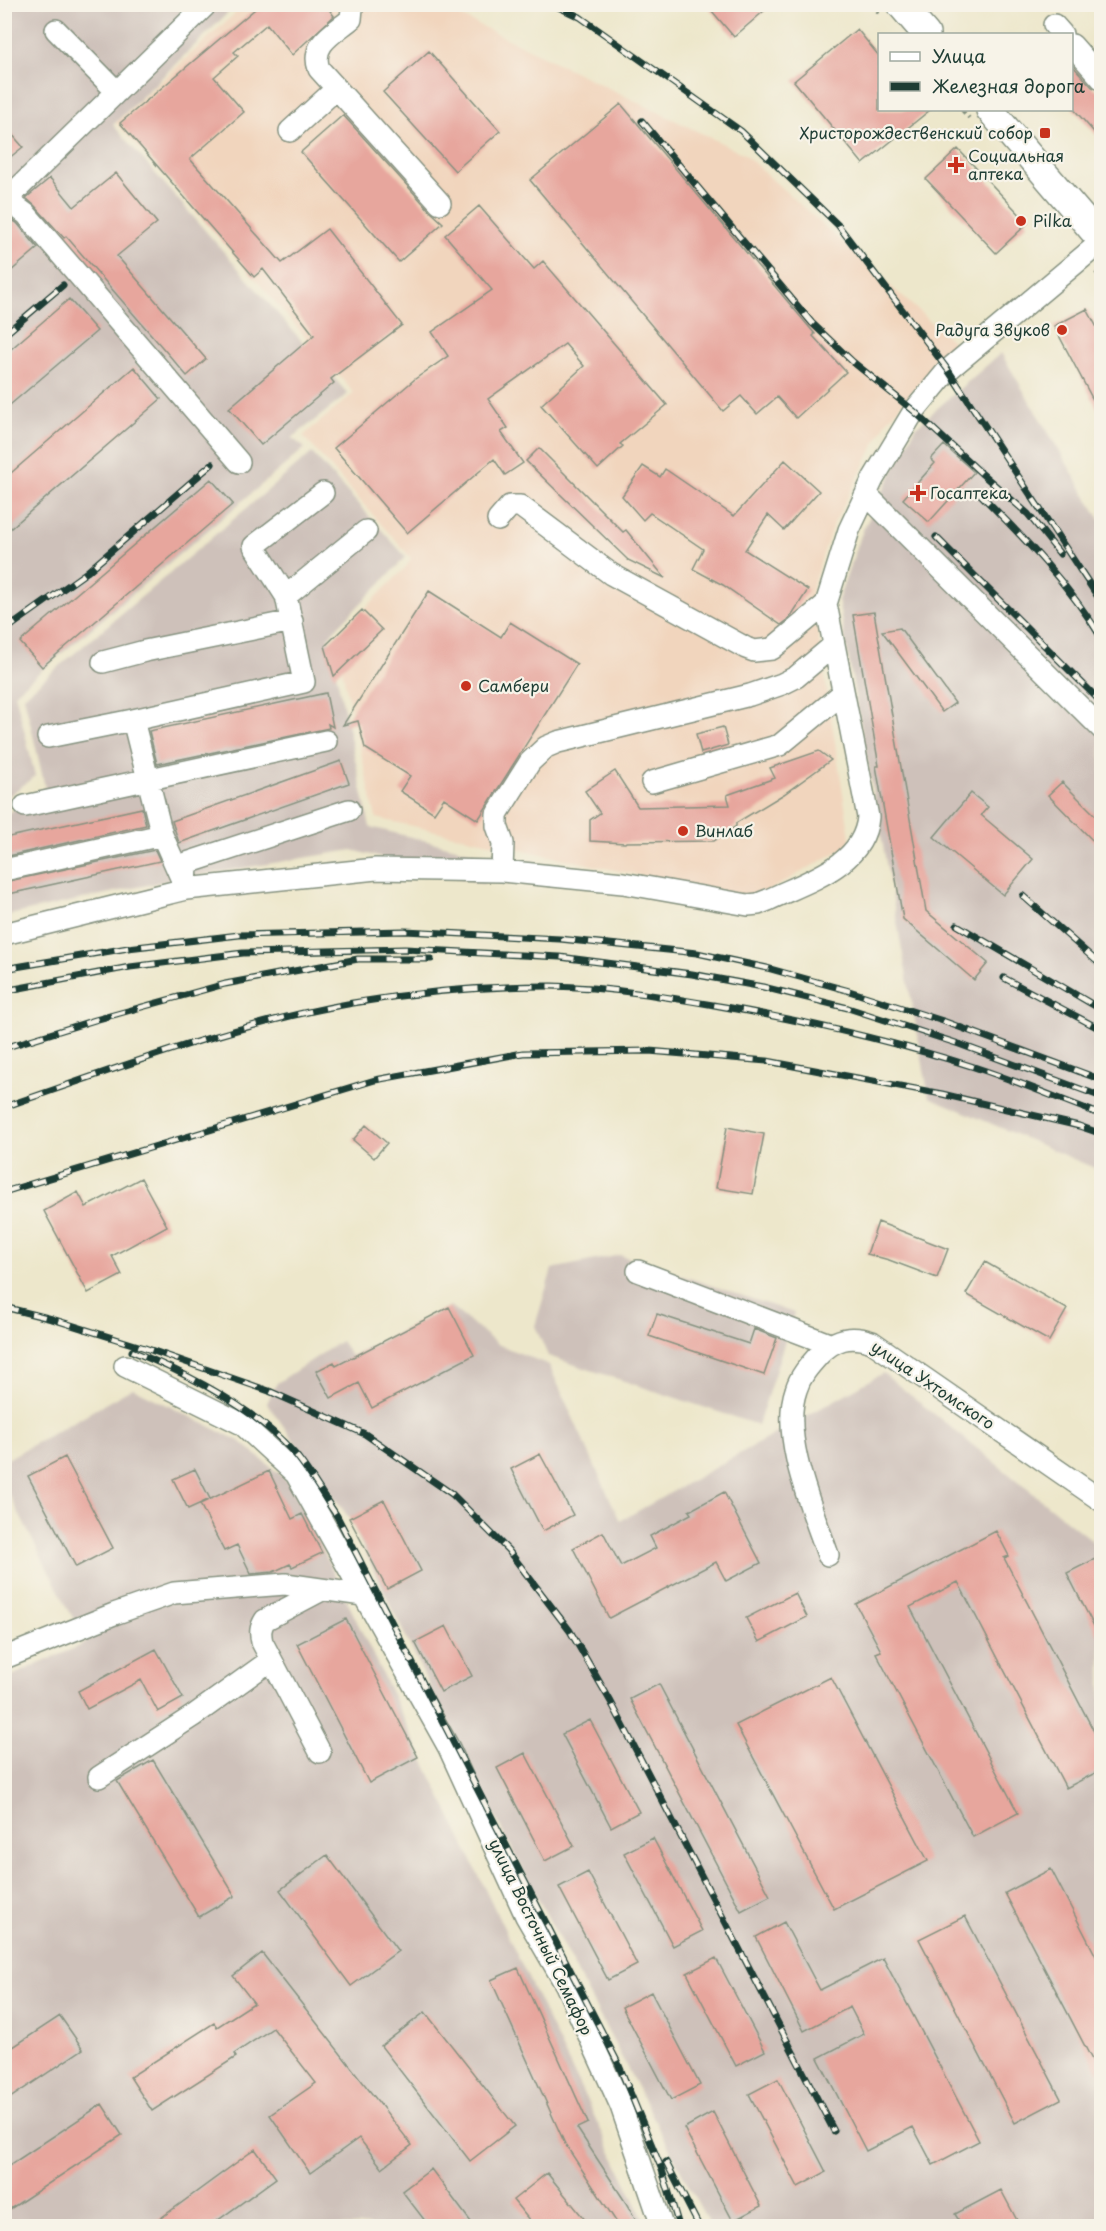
<svg xmlns="http://www.w3.org/2000/svg" width="1106" height="2231" font-family="'Playpen Sans',sans-serif">
	<style>
		.built { fill: #f1d5bd }
		.industrial { fill: #cec1ba }
		.building { fill: #e7a69d }
		.lines { fill: none; stroke-linecap: round; stroke-linejoin: round }
		.minor-casing { stroke: #869280; stroke-width: 24 }
		.major-casing { stroke: #869280; stroke-width: 30 }
		.path { stroke: #869280; stroke-width: 4; stroke-dasharray: 4.5 4.5; stroke-linecap: butt }
		.minor { stroke: #fff; stroke-width: 21 }
		.major { stroke: #fff; stroke-width: 27 }
		.rail-casing { stroke: #1f3d34; stroke-width: 7 }
		.rail { stroke: #f7f3e8; stroke-width: 4.5; stroke-dasharray: 14; stroke-linecap: butt }
		.poi-dot { fill: #c8321e; stroke: #f7f3e8; stroke-width: 2 }
		.labels { text-anchor: middle; stroke-width: 4.5; stroke-linejoin: round; paint-order: stroke }
		.poi-label { font-size: 16px; fill: #1f3d34; stroke: #f7f3e8; text-anchor: start }
		.street-label { font-size: 16px; fill: #1f3d34; stroke: #f7f3e8 }
	</style>
	<rect width="100%" height="100%" fill="#f7f3e8"/>
	<filter id="ink" filterUnits="userSpaceOnUse"><feTurbulence type="fractalNoise" baseFrequency=".0167" numOctaves="2"/><feDisplacementMap in="SourceGraphic" scale="12" xChannelSelector="R" yChannelSelector="G"/><feConvolveMatrix kernelMatrix="1 2 1 2 8 2 1 2 1" color-interpolation-filters="sRGB"/></filter>
	<filter id="wash" filterUnits="userSpaceOnUse"><feTurbulence type="fractalNoise" baseFrequency=".008" numOctaves="4" result="noise"/><feDisplacementMap in="SourceGraphic" scale="24" xChannelSelector="R" yChannelSelector="G"/><feGaussianBlur stdDeviation="1.35" result="paint"/><feColorMatrix in="noise" values="0 0 0 0 0 0 0 0 0 0 0 0 0 0 0 0 0 1.4 0 .05"/><feComposite in="paint" operator="in"/></filter>
	<g filter="url(#wash)">
		<rect width="100%" height="100%" fill="#ede7cb"/>
		<path class="built" d="M244,5H438L744,154L954,343L887,421L832,527L811,590L851,844L752,900L376,818L335,639L407,566L411,558L303,436L354,393L168,178L116,123Z"/>
		<path class="industrial" d="M5,5H236L113,125L348,394L292,438L305,448L15,693L35,776L5,799Z
			M1001,353L1101,521V1171L929,1097L838,600L863,530L916,427Z
			M312,453L406,557L328,637L370,827L497,858L483,884L352,850L170,880L5,916L4,816L45,787L24,696Z
			M620,1255L794,1313L758,1425L548,1356L535,1326L552,1269Z
			M450,1306L497,1344L549,1365L620,1521L883,1373L1101,1548V2226H710L456,1742L349,1518L267,1403L277,1383L341,1341L351,1356Z
			M133,1388L241,1442L291,1484L647,2226H14L4,2212L5,1679L86,1643L5,1487L4,1461Z"/>
		<g id="blocks">
			<path class="building" d="M261,4H325L334,16L292,55L267,24L234,52L238,56L214,77L244,112L190,159L282,263L327,229L402,325L331,379L334,383L261,445L229,408L314,335L263,269L254,277L120,123Z
				M706,4H772L734,37Z
				M857,29L879,56V110H930L863,164L794,81Z
				M429,51L500,131L455,171L383,92Z
				M1071,64L1092,87L1101,91V140L1071,106Z
				M621,104L815,334L813,336L846,372L796,418L777,397L757,414L741,396L723,411L530,180Z
				M343,115L431,212L443,223L399,262L301,152Z
				M4,125L23,147L4,162Z
				M958,149L1028,223L996,253L926,179Z
				M116,173L157,223L117,256L206,359L187,376L66,236L64,238L35,206L26,198L50,178L74,207Z
				M479,206L534,269L543,261L667,405L620,444L623,446L598,469L541,405L584,366L565,344L488,399L508,428L501,432L523,463L505,475L494,459L407,533L334,448L415,379L448,356L432,332L492,290L445,235Z
				M9,218L17,223L38,248L4,277V222Z
				M69,299L97,331L4,410V355Z
				M1087,309L1101,335V415L1054,326Z
				M134,367L161,399L4,534V479Z
				M944,445L974,472L929,522L903,499L935,463L931,459Z
				M539,448L623,532L626,530L665,578L628,560L526,461Z
				M785,460L819,491L784,530L768,515L745,550L808,590L789,619L781,625L723,585L693,569L703,549L650,513L643,520L622,496L643,466L660,477L665,469L734,516Z
				M211,479L233,504L42,667L20,642Z
				M429,591L501,637L510,622L577,664L478,820L444,798L434,813L400,791L410,776L365,748L358,721L343,725Z
				M362,610L382,630L334,676L325,646Z
				M874,612L926,911L988,963L974,980L903,919L876,766H879L853,615Z
				M900,628L955,703L942,712L882,631Z
				M326,693L333,727L328,724L329,728L157,764L149,731Z
				M723,727L728,745L701,753L696,734Z
				M819,751L831,760L784,794L736,823V826L714,841L626,842L625,843L590,841V820L600,813L585,791L615,771L638,807L730,805L727,795L775,778L770,768Z
				M341,761L349,783L179,843L172,821Z
				M1062,782L1101,821V849L1048,795Z
				M971,793L988,807L981,815L1033,859L1003,895L934,837Z
				M142,808L146,825L4,857V838Z
				M155,850L160,861L4,895V882Z
				M366,1125L387,1143L374,1158L353,1140Z
				M727,1127L764,1134L753,1194L716,1188Z
				M141,1178L167,1226L112,1256L122,1275L88,1293L44,1211L78,1192L86,1207Z
				M878,1222L948,1249L937,1278L889,1260L867,1254Z
				M985,1262L1067,1309L1049,1341L966,1294Z
				M449,1307L474,1355L372,1408L359,1383L331,1398L316,1371L334,1362L336,1366Z
				M657,1314L749,1344L754,1329L777,1338L764,1375L649,1336Z
				M540,1454L573,1515L543,1531L511,1469Z
				M65,1457L113,1548L76,1567L28,1476Z
				M195,1469L210,1499L188,1509L173,1479Z
				M269,1471L292,1519L302,1514L322,1553L292,1567L290,1564L273,1572L251,1574L237,1545L224,1551L200,1504Z
				M724,1492L761,1563L726,1581L716,1562L609,1618L573,1548L603,1532L621,1566L656,1548L650,1536L691,1514L689,1511Z
				M384,1500L421,1571L387,1589L349,1518Z
				M996,1531L1009,1556L1004,1558L1101,1745V1770L1066,1788L958,1582L910,1607L1018,1813L973,1837L876,1653L881,1651L856,1604Z
				M1097,1558L1101,1567V1640L1067,1573Z
				M795,1593L807,1617L759,1642L746,1618Z
				M346,1619L418,1757L369,1783L297,1644Z
				M446,1626L472,1676L441,1692L415,1642Z
				M156,1649L183,1698L158,1712L141,1680L87,1709L78,1691Z
				M831,1677L928,1861L834,1909L736,1725Z
				M659,1684L770,1896L741,1911L630,1699Z
				M590,1720L639,1812L611,1827L562,1734Z
				M525,1753L574,1846L545,1861L497,1768Z
				M153,1760L235,1896L199,1917L117,1781Z
				M653,1838L702,1931L673,1946L624,1853Z
				M327,1855L398,1951L351,1986L280,1890Z
				M1051,1869L1101,1966V2077L1005,1893Z
				M588,1872L637,1965L608,1980L559,1887Z
				M965,1916L1061,2099L1015,2123L919,1939Z
				M784,1922L820,1990L883,1958L979,2141L933,2165L913,2127L866,2151L818,2058L864,2034L850,2007L804,2031L756,1937Z
				M262,1953L412,2145L382,2168L359,2138L310,2173L270,2115L316,2083L273,2028L234,2054L236,2057L152,2111L130,2077L214,2023L217,2027L254,2003L233,1976Z
				M716,1958L765,2051L736,2066L687,1973Z
				M518,1968L588,2123L577,2128L626,2203L639,2226H619L565,2144L491,1980Z
				M651,1992L700,2085L671,2100L622,2007Z
				M425,2012L515,2126L470,2161L381,2046Z
				M60,2016L83,2049L4,2102V2053Z
				M778,2079L826,2172L798,2187L749,2094Z
				M102,2104L122,2135L4,2213V2169Z
				M713,2112L761,2206L733,2221L684,2128Z
				M255,2149L276,2178L210,2226H150Z
				M431,2169L474,2226H429L402,2191Z
				M547,2173L590,2226H534L513,2200Z
				M1001,2190L1020,2226H962L955,2214Z"/>
		</g>
	</g>
	<g filter="url(#ink)">
		<use href="#blocks" fill-opacity="0" stroke="#869280" stroke-width="1.5"/>
		<g class="lines">
			<g class="minor-casing">
				<path id="minor" d="M350,4L352,8L351,19C334,33 310,44 319,69L440,203
					M1054,25L1062,34
					M56,30L117,92
					M1072,45L1102,79
					M290,131L336,89
					M4,198L26,214L239,462
					M4,202L207,4
					M866,494L1102,729
					M498,520L510,506H520L611,574L746,648L754,651L772,649L826,604
					M286,596L254,546L323,493
					M103,662L145,651L292,621
					M133,720L304,682L286,596L366,531
					M48,737L133,720L162,835
					M652,782L780,745L843,693
					M25,806L326,741
					M4,870L162,835L186,889L376,869L502,871L623,883L748,905L758,904L768,900C805,882 864,866 868,817L826,604L849,530L873,479L914,411L948,370L1102,241
					M502,871L503,843L497,826V814L530,762L546,747L558,742L750,695L782,684L796,677L834,645
					M4,934L186,889L187,863L349,810
					M638,1271L829,1344
					M125,1366L242,1424L296,1474L449,1748L526,1916L566,1985L621,2106L662,2226
					M828,1555C813,1511 780,1436 796,1390C800,1376 809,1366 819,1355C834,1339 850,1334 872,1342L1102,1501
					M4,1658L114,1614L174,1593L285,1584L363,1595
					M320,1752L262,1642C260,1633 260,1628 265,1620L322,1590
					M99,1777L193,1716L271,1660"/>
			</g>
			<g class="major-casing">
				<path id="major" d="M900,4L926,34
					M990,110L1102,241"/>
			</g>
			<path class="path" d="M871,4L879,13
				M962,110L969,118
				M1096,272L1102,280"/>
			<use href="#minor" class="minor"/>
			<use href="#major" class="major"/>
			<g class="rail-casing">
				<path id="rail" d="M552,4L580,17L741,131L838,225L948,370L1102,603
					M642,121L812,323L853,362L914,411L981,473L1028,514L1060,554
					M4,335L63,285
					M979,493C1024,538 1069,584 1102,639
					M936,537L1102,703
					M4,631L87,572L212,464
					M1023,896L1102,966
					M957,925L1102,1010
					M4,969L128,948L239,935L405,931L560,939L697,953L767,968L846,990L943,1021L1102,1080
					M1004,978L1102,1030
					M4,991L130,967L243,953L405,949L560,957L692,974L763,987L848,1008L959,1044L1102,1097
					M4,1048L95,1020L225,984L358,959H431
					M4,1107C118,1068 233,1024 353,1003C418,992 485,986 551,986C609,987 668,997 725,1007C809,1022 892,1041 974,1067C1017,1081 1059,1099 1102,1115
					M4,1192L375,1080L523,1053L649,1051L767,1061L942,1094L1079,1126L1102,1134
					M4,1307L52,1319L145,1348L269,1391L365,1434L452,1494L508,1550L570,1631L611,1702L834,2131
					M132,1351C188,1374 255,1408 295,1454C311,1473 323,1496 337,1516L618,2063L662,2170L679,2226
					M666,2162L699,2226"/>
			</g>
			<use href="#rail" class="rail"/>
		</g>
	</g>
	<g class="poi-dot">
		<rect x="1039" y="127" width="12" height="12" rx="3"/>
		<path d="M953 156h6v6h6v6h-6v6h-6v-6h-6v-6h6z"/>
		<circle cx="1021" cy="221" r="6"/>
		<circle cx="1062" cy="330" r="6"/>
		<path d="M915 484h6v6h6v6h-6v6h-6v-6h-6v-6h6z"/>
		<circle cx="466" cy="686" r="6"/>
		<circle cx="683" cy="831" r="6"/>
	</g>
	<g class="labels">
		<g class="poi-label">
			<text x="1033" y="139" text-anchor="end">Христорождественский собор</text>
			<text x="968" y="162">Социальная<tspan x="968" dy="18">аптека</tspan></text>
			<text x="1033" y="227">Pilka</text>
			<text x="1050" y="336" text-anchor="end">Радуга Звуков</text>
			<text x="930" y="499">Госаптека</text>
			<text x="478" y="692">Самбери</text>
			<text x="695" y="837">Винлаб</text>
		</g>
		<g class="street-label">
			<text transform="translate(933 1385) rotate(34)" y="6">улица Ухтомского</text>
			<text transform="translate(541 1937) rotate(64)" y="6">улица Восточный Семафор</text>
		</g>
	</g>
	<rect width="1106" height="2231" fill="none" stroke="#f7f3e8" stroke-width="24"/>
	<rect x="878" y="33" width="195" height="78" fill="#f7f3e8" stroke="#a1aaa0" stroke-width="1.5"/>
	<rect x="890" y="52" width="30" height="9" fill="#ffffff" stroke="#a1aaa0" stroke-width="1.5"/>
	<text x="932" y="63" font-size="18" fill="#1f3d34">Улица</text>
	<rect x="890" y="82" width="30" height="9" fill="#1f3d34" stroke="#a1aaa0" stroke-width="1.5"/>
	<text x="932" y="93" font-size="18" fill="#1f3d34">Железная дорога</text>
</svg>
